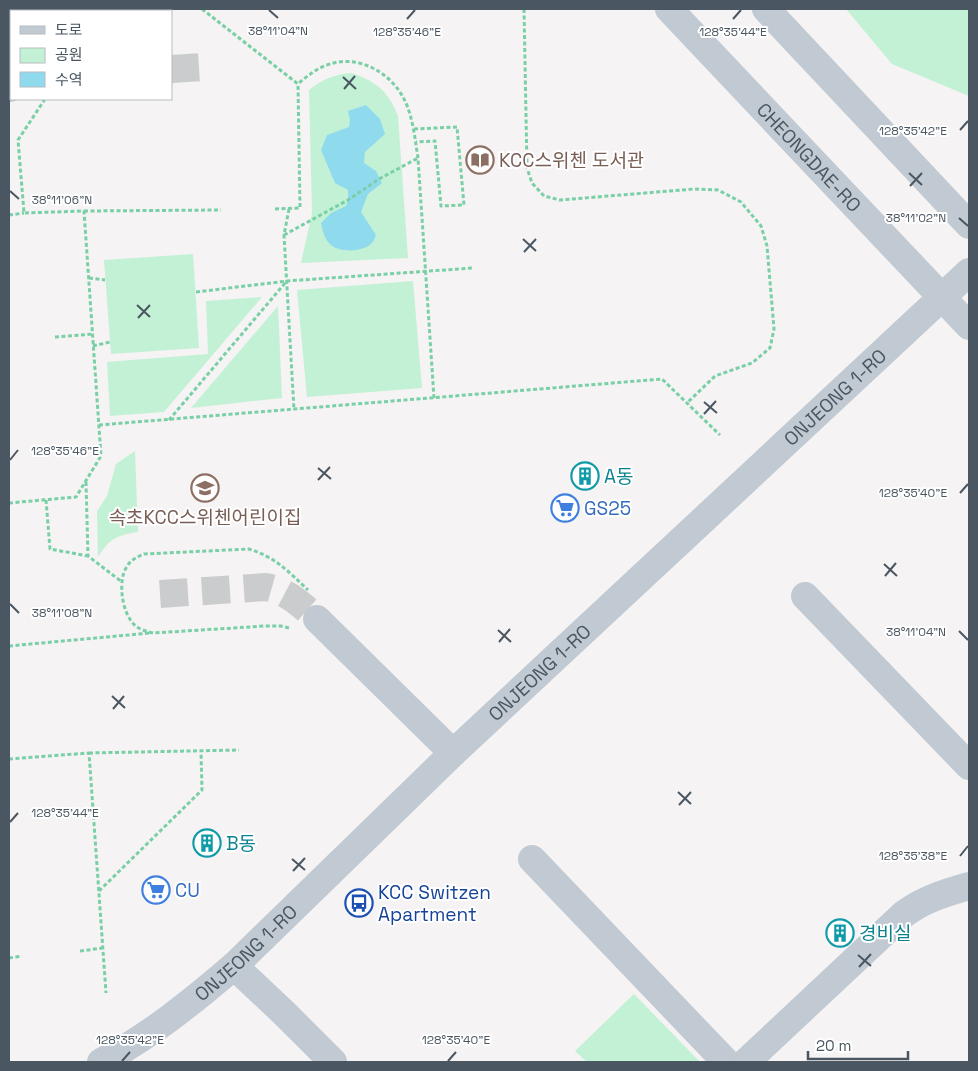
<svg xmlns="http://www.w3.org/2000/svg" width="978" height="1071" font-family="'Space Grotesk','Noto Sans KR',sans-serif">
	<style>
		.green { fill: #c3f1d5 }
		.water { fill: #90daee }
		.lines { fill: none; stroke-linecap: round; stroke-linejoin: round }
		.stream { stroke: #90daee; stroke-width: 10 }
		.minor-tunnel { stroke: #caccce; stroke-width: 28; stroke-dasharray: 28 14; stroke-linecap: butt }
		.path { stroke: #7ad0a6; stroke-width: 3; stroke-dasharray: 4 2.5; stroke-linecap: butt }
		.minor { stroke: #c1cad2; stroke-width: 28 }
		.ticks { fill: none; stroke: #4a5661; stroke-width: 2 }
		.labels { text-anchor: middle; stroke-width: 4; stroke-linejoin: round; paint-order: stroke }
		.street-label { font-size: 19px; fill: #4a5661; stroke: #fff }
		.education-label { font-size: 19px; fill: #785e54; stroke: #fff; text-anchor: start }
		.culture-label { font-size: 19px; fill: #0d838f; stroke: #fff; text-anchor: start }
		.shop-label { font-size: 19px; fill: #366cbe; stroke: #fff; text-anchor: start }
		.transit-label { font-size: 19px; fill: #164399; stroke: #fff; text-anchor: start }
		.ticks-label { font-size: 12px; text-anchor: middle; fill: #4a5661; stroke: #fff; stroke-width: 4; stroke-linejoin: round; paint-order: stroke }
	</style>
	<rect width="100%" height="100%" fill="#f5f3f3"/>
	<path class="green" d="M846,9H969V96L892,64Z
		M352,73C377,82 388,91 398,116L408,258L301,263L312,213L309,90C323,79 335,74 352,73Z
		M193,254L199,348L111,354L104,260Z
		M413,281L422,388L307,397L297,290Z
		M262,297L164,412L110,416L107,362L208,354L206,301Z
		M278,306L282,398L191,408Z
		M135,451L138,532C117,535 109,539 98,557L97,511L107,496L116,464Z
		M634,994L700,1062H587L575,1051Z"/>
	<path class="water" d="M366,105L380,119L385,134L365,152L364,163L376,171L382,183L368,194L361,212L376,235C375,238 374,240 372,243C364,252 340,253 331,245C324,239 323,231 321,223L331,213L346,206L348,200V190L335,183L321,150L327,135L349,127L350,120L348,111Z"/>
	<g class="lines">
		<path class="stream" d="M9,58L11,55"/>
		<path class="minor-tunnel" d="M171,69L202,67
			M160,594L266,587C287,591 301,604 317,619"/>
		<path class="path" d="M202,9L298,84C307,76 316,69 327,65C358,53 392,73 405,101C413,118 415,139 418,158L434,398
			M524,9L527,168L532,183L544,196L560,200L694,189L718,190L741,202L761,226L767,246L774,329L770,348L752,363L715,376L687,403
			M124,11L127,9
			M414,129L457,127L464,205L441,206L435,141L416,142
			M275,209L300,208L298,84
			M289,209L284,235L294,410
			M84,211L221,210
			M9,215L24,213
			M284,235L348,200L379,179L418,158
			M89,278L105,280
			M196,292L287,281L473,268
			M55,337L93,334
			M93,346L110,342
			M169,420L286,282
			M99,425L662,379L720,435
			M86,482L88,556L122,582
			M46,500L50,549L88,556
			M9,503L76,497L101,456L84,211L24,213L18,140L45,99
			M289,628L281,626H265L153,633C145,631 137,629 132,622C122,610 118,582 126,568C130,560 137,557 144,554L249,549C275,557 288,571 308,590
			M9,646L150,633
			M89,753L239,750
			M9,759L89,753L106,993
			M99,891L202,790L201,751
			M80,951L103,948
			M9,958L22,956"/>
		<g class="minor">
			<path d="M48,9L49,11"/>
			<path id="s1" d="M669,9L969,326"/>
			<path d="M766,9L969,225"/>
			<path d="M9,88L11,85"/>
			<path d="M805,596L969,766"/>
			<path d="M317,619L453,753"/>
			<path d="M532,859L726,1062"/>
			<path d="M234,966L284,1013L333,1062"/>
			<path id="s2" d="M101,1062C150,1036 192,1002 234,966L453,753L969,272"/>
			<path d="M746,1062L904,914C924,899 945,893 969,886"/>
		</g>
	</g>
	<path class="ticks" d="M269,10L278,18M407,19L415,10M733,19L741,10M343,77L356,89M344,89L355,76M960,130L968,121M909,173L922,185M910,186L922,173M10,191L19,199M959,218L968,226M523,239L536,251M524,252L536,239M137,305L150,317M138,318L150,305M704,402L717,413M704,414L716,401M10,460L18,450M318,468L331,479M318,480L330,467M960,493L968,484M884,564L897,576M885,576L896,563M10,604L19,613M498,630L511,642M959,631L968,640M499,642L510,629M112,696L125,708M113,709L124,696M678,792L691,804M679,805L691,792M10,822L18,813M960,856L968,846M292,859L305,870M293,871L305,858M858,955L871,966M859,967L871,954M122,1061L130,1052M448,1061L456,1052"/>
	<defs>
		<g id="library-ring" transform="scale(1.4375)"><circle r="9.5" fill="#fff" stroke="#8d6e63" stroke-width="1.5"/><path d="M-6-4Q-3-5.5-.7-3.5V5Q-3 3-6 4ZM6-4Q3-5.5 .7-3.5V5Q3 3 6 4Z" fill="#8d6e63"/></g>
		<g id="building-ring" transform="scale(1.4375)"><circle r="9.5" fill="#fff" stroke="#0f9aa8" stroke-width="1.5"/><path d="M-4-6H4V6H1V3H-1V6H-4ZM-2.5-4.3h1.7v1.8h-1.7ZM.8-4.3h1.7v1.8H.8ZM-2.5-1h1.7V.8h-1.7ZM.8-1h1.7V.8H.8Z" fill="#0f9aa8"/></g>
		<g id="school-ring" transform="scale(1.4375)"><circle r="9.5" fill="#fff" stroke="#8d6e63" stroke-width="1.5"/><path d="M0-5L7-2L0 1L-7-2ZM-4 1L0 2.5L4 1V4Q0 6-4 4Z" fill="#8d6e63"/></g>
		<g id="supermarket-ring" transform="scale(1.4375)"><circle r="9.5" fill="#fff" stroke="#3f7fe0" stroke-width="1.5"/><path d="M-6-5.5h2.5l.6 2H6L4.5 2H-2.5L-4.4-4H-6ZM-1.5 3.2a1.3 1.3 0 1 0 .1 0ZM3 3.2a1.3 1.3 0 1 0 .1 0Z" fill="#3f7fe0"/></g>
		<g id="bus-ring" transform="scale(1.4375)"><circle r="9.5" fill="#fff" stroke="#1a4fb4" stroke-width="1.5"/><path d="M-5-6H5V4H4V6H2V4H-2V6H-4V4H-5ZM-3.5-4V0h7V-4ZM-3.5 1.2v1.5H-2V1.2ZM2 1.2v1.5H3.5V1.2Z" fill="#1a4fb4"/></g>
	</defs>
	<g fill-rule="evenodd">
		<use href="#library-ring" x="480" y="160"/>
		<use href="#building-ring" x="585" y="476"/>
		<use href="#school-ring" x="205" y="488"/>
		<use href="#supermarket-ring" x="565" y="508"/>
		<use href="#building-ring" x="207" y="843"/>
		<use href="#supermarket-ring" x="156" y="890"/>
		<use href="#bus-ring" x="359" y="903"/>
		<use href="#building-ring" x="840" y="933"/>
	</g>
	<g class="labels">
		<g class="street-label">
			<text dy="7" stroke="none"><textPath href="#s1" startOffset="204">CHEONGDAE-RO</textPath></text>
			<text dy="7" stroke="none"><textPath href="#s2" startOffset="992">ONJEONG 1-RO</textPath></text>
			<text dy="7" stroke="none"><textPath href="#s2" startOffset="588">ONJEONG 1-RO</textPath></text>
			<text dy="7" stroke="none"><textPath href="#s2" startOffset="182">ONJEONG 1-RO</textPath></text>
		</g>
		<g class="education-label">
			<text x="499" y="167">KCC스위첸 도서관</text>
			<text x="205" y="524" text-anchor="middle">속초KCC스위첸어린이집</text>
		</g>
		<g class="culture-label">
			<text x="604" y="483">A동</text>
			<text x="226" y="850">B동</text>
			<text x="859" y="940">경비실</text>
		</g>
		<g class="shop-label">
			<text x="584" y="515">GS25</text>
			<text x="175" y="897">CU</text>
		</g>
		<g class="transit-label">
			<text x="378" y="899">KCC Switzen<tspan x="378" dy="22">Apartment</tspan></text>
		</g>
	</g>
	<g class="ticks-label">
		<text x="278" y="35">38°11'04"N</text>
		<text x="407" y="36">128°35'46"E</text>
		<text x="733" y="36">128°35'44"E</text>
		<text x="913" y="135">128°35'42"E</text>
		<text x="62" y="204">38°11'06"N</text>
		<text x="916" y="222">38°11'02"N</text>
		<text x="65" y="455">128°35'46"E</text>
		<text x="913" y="497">128°35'40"E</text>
		<text x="62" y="617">38°11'08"N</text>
		<text x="916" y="636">38°11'04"N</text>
		<text x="65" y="817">128°35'44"E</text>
		<text x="913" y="860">128°35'38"E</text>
		<text x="130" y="1044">128°35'42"E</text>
		<text x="456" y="1044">128°35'40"E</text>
	</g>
	<rect width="978" height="1071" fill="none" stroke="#4a5661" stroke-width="20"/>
	<rect x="10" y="10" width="162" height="90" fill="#ffffff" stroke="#b7bbc0"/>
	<rect x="20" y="26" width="25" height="8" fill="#c1cad2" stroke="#b7bbc0"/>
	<text x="55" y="35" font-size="15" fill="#4a5661">도로</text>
	<rect x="20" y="48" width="25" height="15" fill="#c3f1d5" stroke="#b7bbc0"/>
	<text x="55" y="60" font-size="15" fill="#4a5661">공원</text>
	<rect x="20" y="72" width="25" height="15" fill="#90daee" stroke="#b7bbc0"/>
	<text x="55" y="85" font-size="15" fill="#4a5661">수역</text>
	<path d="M808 1051v8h100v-8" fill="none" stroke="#4a5661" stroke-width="2.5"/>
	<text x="816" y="1051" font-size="15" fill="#4a5661" stroke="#ffffff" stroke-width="4" paint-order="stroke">20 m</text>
</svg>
